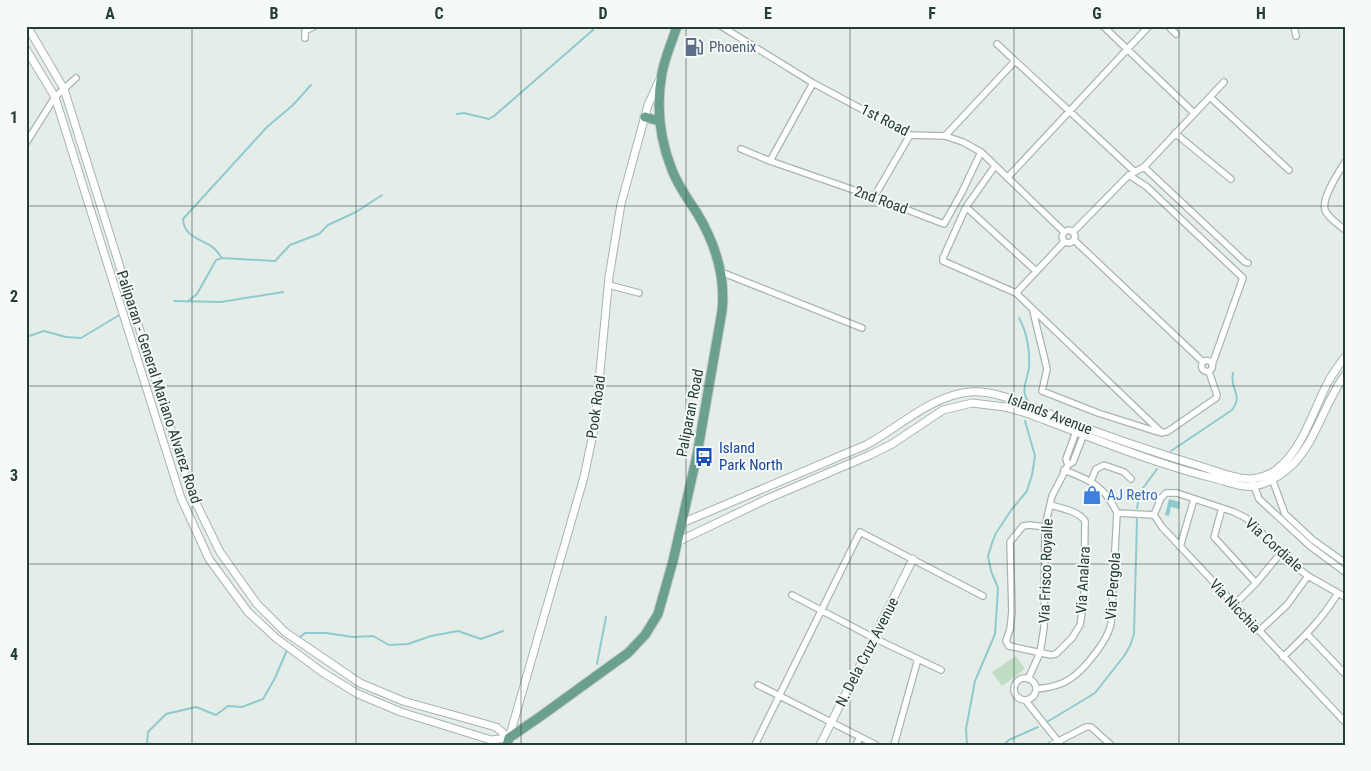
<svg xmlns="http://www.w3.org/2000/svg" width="1371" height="771" font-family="'Roboto Condensed',sans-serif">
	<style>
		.green { fill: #bfddc4 }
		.water { fill: #90cace }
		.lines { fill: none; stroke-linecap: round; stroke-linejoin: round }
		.stream { stroke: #90cace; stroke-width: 2 }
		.minor-casing { stroke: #a8b5af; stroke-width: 8 }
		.tertiary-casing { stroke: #a8b5af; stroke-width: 9 }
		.primary-casing { stroke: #c2c9c6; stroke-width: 11 }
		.minor { stroke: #fff; stroke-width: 5.5 }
		.tertiary { stroke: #fff; stroke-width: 7 }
		.primary { stroke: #6ca08e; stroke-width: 9 }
		.grid { fill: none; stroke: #253e35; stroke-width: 1; stroke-opacity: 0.55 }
		.labels { text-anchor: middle; stroke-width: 4; stroke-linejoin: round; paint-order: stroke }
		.service-label { font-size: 15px; fill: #4e5e75; stroke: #f5f9f7; text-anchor: start }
		.street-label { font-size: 15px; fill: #253e35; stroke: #f5f9f7 }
		.transit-label { font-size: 15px; fill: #164399; stroke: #f5f9f7; text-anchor: start }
		.shop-label { font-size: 15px; fill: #366cbe; stroke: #f5f9f7; text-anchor: start }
		.neatline { fill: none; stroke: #253e35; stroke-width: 2 }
		.grid-label { font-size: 16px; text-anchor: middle; font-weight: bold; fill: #253e35 }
	</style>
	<rect width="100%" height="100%" fill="#e5ede9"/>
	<path class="green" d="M1016,656L1025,669L1002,686L992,672Z"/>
	<path class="water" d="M1169,499L1180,502L1179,509L1171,507L1169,516L1165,515Z"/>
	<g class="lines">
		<path class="stream" d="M457,114L464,113L489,119L494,116L593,30V26
			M222,258C218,253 215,248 211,246C198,238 184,236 183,219L267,127L293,105L311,85
			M174,301L221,302L283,292
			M187,302L197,294L216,260L222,258L275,261L290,245L319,234L328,225L356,212L382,195
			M125,312L136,306
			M1019,318C1027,332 1030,351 1029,367C1028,378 1020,391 1028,401
			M26,337L44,331L66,337L81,338L121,314
			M1171,451L1232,410C1244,393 1229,391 1233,373
			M1137,508L1140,492L1157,469
			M299,638L305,633H326L353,637L373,636L389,645L408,644L431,636L458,631L481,639L503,631
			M597,664L606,617
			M1047,722L1095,693L1124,656L1130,646L1134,634L1137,519
			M147,745L148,732L166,714L196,707L216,715L228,706L242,707L263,699L275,678L287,650
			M967,745L966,729L975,681L995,634L998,588L991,571L988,556L992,543L996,533L1012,509L1027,491L1032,475L1035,456L1025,421
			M1004,745L1009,740L1038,727"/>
		<g class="minor-casing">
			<path id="minor" d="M721,26L813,83L910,135L945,136L963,142L981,152L1064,232
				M1103,26L1194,113
				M1168,26L1176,34
				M1294,26L1296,36
				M305,38V31L315,26
				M997,44L1135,172
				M1210,97L1289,170
				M1175,133L1231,179
				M945,136L1015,61
				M26,143L55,97L76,78
				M741,149L770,161L874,197L944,224L962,192L981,152
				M770,161L813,83
				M1345,162C1339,172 1321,198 1325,210C1328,218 1338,224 1345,230
				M995,166L966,207L943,258V261L1016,293L1162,433
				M1144,167L1245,262L1248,263
				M1129,175L1147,187L1243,278L1212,365
				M1008,177L1149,26
				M874,197L910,135
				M966,207L1036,271
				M1073,232L1129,175L1144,167L1224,82
				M1074,240L1070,243L1064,242L1062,237L1064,232L1069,230L1073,232L1075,236L1074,240L1203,362
				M721,272L862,328
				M609,285L639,293
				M1016,293L1064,242
				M1033,311L1047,369L1042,391L1098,413L1158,432H1167L1216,398L1217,395L1209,372
				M1201.5 366a5.5 5.5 0 1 1 11 0a5.5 5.5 0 1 1-11 0Z
				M1068,465L1066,459L1077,429
				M1271,476L1285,514L1313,540L1345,563
				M1091,481L1096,469L1104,465L1124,472L1131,479
				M1253,483L1259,499L1310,546L1345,572
				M1222,508L1214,537L1256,583
				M1117,513L1154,515
				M1154,515L1162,527L1345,722
				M1154,515L1161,498L1166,493H1177L1234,512L1246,518L1261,532L1280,554L1308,576L1345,597
				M1045,527L1030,525L1023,526L1010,542L1012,612L1010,629L1006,641L1009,646L1051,655L1056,654L1072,638L1080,625L1084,601L1085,521C1078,511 1061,508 1050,505
				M1180,547L1194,499
				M792,595L874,638L941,670
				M1234,605L1256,583L1280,554
				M1259,631L1287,605L1308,576
				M1307,634L1345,674
				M1283,657C1306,635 1322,619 1338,593
				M1014 689a11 11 0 1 1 22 0a11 11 0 1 1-22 0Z
				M1028,679L1040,653L1044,628L1045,527L1052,496L1068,465L1073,462L1085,431
				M758,685L876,745
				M1036,689C1048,688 1060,686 1070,679C1084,670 1109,639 1111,623L1117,513C1105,486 1090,480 1064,470
				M1026,701L1061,745
				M755,745L860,532L983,596
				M856,745L860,737
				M894,745L918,659
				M1051,745L1086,727H1091L1111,745"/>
		</g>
		<g class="tertiary-casing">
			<path id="tertiary" d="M27,26L64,89L191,493L220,552L257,604L285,632L360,683L403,701L496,727L509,738
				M26,49L55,97L181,498L209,559L248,612L276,638L322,672L358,694L401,712L491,740L509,738
				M682,523L866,445C898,428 932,395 970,392C999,390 1033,408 1060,418C1106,436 1153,452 1200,466C1216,471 1234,479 1251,479C1260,478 1269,475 1276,470C1301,452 1313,412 1326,386C1331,376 1338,366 1345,357
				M677,542L767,499L870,455L892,444L943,410L972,403L1005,407L1026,413C1089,436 1151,463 1217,479C1228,482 1242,488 1254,486C1268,484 1280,476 1290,467C1316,443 1324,403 1345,375
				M509,738L584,477L595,424L609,277L621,204L648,105L659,81
				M820,745L913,559"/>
		</g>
		<g class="primary-casing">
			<path id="primary" d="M645,117L659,121
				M507,745L509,738L541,716L628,653L645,635L658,614L673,561L697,455L722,311C726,275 715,243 697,213C688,199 678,186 672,170C660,140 656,106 662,73C665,57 672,42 677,26"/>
		</g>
		<use href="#minor" class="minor"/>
		<use href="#tertiary" class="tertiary"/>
		<use href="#primary" class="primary"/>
	</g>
	<path class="grid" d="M192,26V745M356,26V745M521,26V745M686,26V745M850,26V745M1014,26V745M1179,26V745M26,206H1345M26,386H1345M26,564H1345"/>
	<defs>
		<g id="fuel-bare" transform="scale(1.5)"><path d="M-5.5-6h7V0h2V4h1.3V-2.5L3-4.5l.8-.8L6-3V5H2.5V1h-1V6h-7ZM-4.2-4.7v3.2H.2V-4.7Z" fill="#5c6f8a" stroke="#f5f9f7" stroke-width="2.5" paint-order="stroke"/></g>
		<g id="bus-bare" transform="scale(1.5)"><path d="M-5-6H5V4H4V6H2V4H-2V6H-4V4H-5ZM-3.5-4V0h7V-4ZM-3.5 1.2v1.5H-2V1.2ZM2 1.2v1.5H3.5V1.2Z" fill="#1a4fb4" stroke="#f5f9f7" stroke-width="2.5" paint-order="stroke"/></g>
		<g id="shop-bare" transform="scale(1.5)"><path d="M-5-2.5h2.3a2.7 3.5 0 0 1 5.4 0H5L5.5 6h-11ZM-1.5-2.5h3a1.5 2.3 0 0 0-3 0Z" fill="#3f7fe0" stroke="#f5f9f7" stroke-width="2.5" paint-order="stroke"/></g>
	</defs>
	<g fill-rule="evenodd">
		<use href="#fuel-bare" x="694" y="47"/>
		<use href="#bus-bare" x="704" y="457"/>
		<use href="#shop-bare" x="1092" y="495"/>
	</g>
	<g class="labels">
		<g class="service-label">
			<text x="709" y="52">Phoenix</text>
		</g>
		<g class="street-label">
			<text transform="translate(885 120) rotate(27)" y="5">1st Road</text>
			<text transform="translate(881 200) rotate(20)" y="5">2nd Road</text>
			<text transform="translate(159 387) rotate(72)" y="5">Paliparan - General Mariano Alvarez Road</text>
			<text transform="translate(596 407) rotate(-82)" y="5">Pook Road</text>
			<text transform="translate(690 413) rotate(-79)" y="5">Paliparan Road</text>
			<text transform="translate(1050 414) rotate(21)" y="5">Islands Avenue</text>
			<text transform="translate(1274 545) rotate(42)" y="5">Via Cordiale</text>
			<text transform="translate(1046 571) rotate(-88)" y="5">Via Frisco Royalle</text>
			<text transform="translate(1083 580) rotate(-87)" y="5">Via Analara</text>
			<text transform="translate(1113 586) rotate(-86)" y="5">Via Pergola</text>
			<text transform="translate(1235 606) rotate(47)" y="5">Via Nicchia</text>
			<text transform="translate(867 652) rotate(-63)" y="5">N. Dela Cruz Avenue</text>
		</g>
		<g class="transit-label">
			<text x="719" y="453">Island<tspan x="719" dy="17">Park North</tspan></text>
		</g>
		<g class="shop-label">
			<text x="1107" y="500">AJ Retro</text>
		</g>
	</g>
	<rect width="1371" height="771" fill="none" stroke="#f5f9f7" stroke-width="55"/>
	<rect x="28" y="28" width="1316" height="716" class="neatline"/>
	<g class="grid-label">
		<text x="110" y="19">A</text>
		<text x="274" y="19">B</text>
		<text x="439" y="19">C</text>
		<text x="603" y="19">D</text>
		<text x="768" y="19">E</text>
		<text x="932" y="19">F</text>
		<text x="1097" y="19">G</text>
		<text x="1261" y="19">H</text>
		<text x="14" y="123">1</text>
		<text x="14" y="302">2</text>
		<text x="14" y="481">3</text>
		<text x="14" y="660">4</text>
	</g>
</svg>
